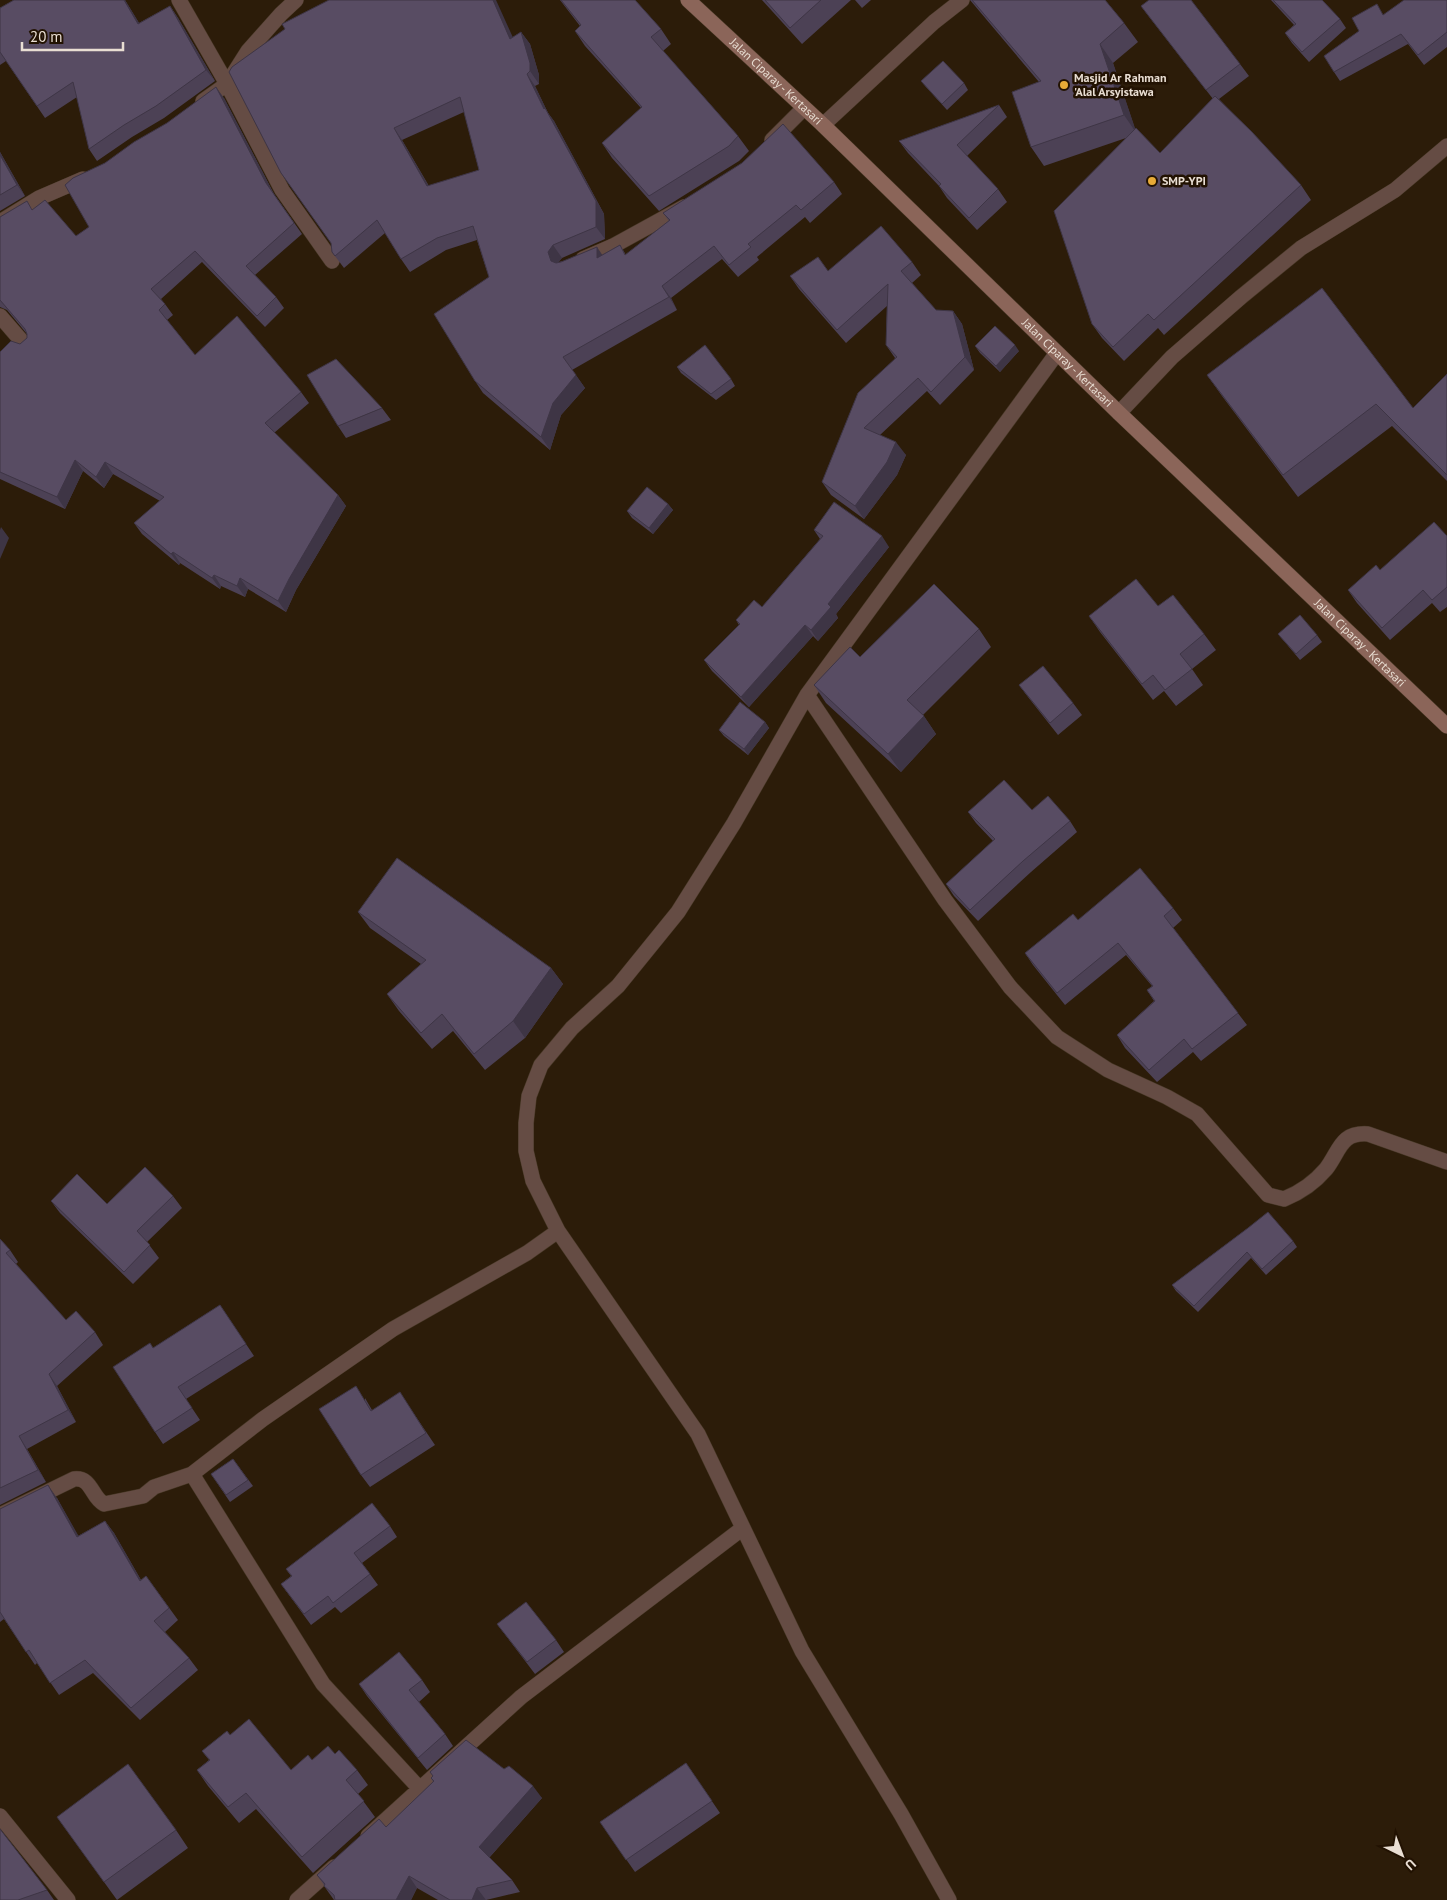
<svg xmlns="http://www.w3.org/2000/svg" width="1447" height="1900" font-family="'PT Sans',sans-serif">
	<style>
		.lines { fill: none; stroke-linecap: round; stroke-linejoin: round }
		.street-casing { stroke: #463725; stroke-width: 16 }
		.secondary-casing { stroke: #463725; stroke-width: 16 }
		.street { stroke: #654c44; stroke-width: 15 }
		.secondary { stroke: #8b6559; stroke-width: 15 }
		.wall { fill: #4c4155; fill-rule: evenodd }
		.shaded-wall { fill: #3e3545 }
		.building { fill: #584c63; stroke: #3e3545; fill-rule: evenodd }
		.poi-dot { fill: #e8ab37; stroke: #221202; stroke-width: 2 }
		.labels { text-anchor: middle; stroke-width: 5; stroke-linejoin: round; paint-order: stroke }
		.poi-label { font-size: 12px; font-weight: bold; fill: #e9ded3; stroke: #221202; text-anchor: start }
		.street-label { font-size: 12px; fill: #e9ded3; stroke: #221202 }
	</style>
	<rect width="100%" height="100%" fill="#2c1c09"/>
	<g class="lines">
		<g class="street-casing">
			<path id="street" d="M179,0L227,84L282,190L332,261
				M203,101L227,84L248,51L281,14L296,0
				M823,125L934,22L962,0
				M772,140L804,108
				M0,222L39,198L83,179
				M583,259L613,246L684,207
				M0,316L26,346
				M1119,413L1172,357L1241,297L1301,248L1395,190L1447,146
				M807,695L945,900L1010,987L1057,1037L1108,1070L1167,1097L1197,1114L1268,1195L1284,1199C1299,1193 1315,1182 1326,1169C1340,1151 1340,1132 1368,1134L1447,1162
				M192,1474L323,1684L420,1789
				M0,1515L74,1479C92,1477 91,1497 104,1504L143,1496L154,1487L192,1474L263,1419L393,1329L527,1253L558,1231
				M0,1816L68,1900
				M368,1836L521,1697L743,1528
				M297,1900L334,1867
				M949,1900L901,1814L802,1651L698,1434L558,1231L533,1181L526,1151V1123L529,1096L541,1065L572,1028L618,986L678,912L734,823L807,695L1057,353"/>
		</g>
		<g class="secondary-casing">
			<g id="secondary">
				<path id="s1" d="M688,0L823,125L1119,413L1447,726"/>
			</g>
		</g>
		<use href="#street" class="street"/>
		<use href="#secondary" class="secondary"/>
	</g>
	<path class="wall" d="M14,0H125L139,23L170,6L178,18L215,81L164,118L132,137L97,161L89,149L77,97L45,118L6,61L0,65V8Z
		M329,0L513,37L521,32L530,44L539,75V84L535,86L548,113L554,121L604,214L605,239L562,258L558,262L602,255L620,245L626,255L669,221L663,213L834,182L842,194L810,223L805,217L757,257L759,260L738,277L722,259L671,298L677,310L572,370L585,388L561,415L550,450L483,393L475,381L489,277L477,240L446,250L410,272L401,259L385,233L344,268L332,252ZM464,112L479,170L429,186L402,140Z
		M560,0H635L661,29L671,44L663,51L738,136L749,151L739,161L659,211L612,158L602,143L641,108L585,46L575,31L580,26Z
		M762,0H851L802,44Z
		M855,0H871L862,8Z
		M970,0H1105L1124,23L1138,42L1113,63L1135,129L1160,153L1213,99L1150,18L1141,6L1240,64L1249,76L1219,99L1301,185L1311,200L1164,335L1158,328L1124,361L1102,338L1092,324L1126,138L1044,166L1031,147L1039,82Z
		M1271,0H1322L1340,19L1346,28L1309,62L1292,43L1285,33L1294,25Z
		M1447,0V47L1424,65L1408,44L1340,81L1334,72Z
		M921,81L964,83L968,90L947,110L926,87Z
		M224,98L274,194L302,234L255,275L276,297L284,308L265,327L202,262L161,299L165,304L173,315L167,320L195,355L301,392L309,403L274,433L338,495L346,506L296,590L286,612L248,589L245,597L221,586L220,589L180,563L179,565L142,534L134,523L160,501L113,474L104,488L83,471L65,509L0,479V352L20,344L27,338V334L7,310L0,307V217L33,210L76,236L89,227L105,163Z
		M999,105L1007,117L967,156L998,189L1007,202L977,230L947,198L939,186L908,153L899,141Z
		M0,152L25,196L0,211Z
		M912,262L921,275L912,283L936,310L953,311L962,324L974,370L940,405L927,391L880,435L906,455L897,475L864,519L831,495L822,482L895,358L886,345L887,306L846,343L799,289L790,276Z
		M975,346L1019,351L1000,372L980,353Z
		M677,367L731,379L735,386L716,400L681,373Z
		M1447,374V481L1392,426L1298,497L1222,396L1207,375L1413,408Z
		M382,408L391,420L346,438L338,426Z
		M668,504L673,510L653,534L632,518L627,511Z
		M814,530L889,547L836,614L838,618L818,641L813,636L749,707L712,671L704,660L739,625L736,620L762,607L820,539Z
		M1447,536V607L1440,612L1432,603L1390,640L1357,603L1348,590L1380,570Z
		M1158,606L1204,634L1216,650L1192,669L1203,685L1176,706L1164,691L1153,700L1100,632L1089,616Z
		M979,629L991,647L923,715L936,734L901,772L826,703L814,685L860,657Z
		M1278,634L1317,635L1322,642L1300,660Z
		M1019,685L1073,703L1082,715L1058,735L1028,697Z
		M765,722L769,728L748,755L724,736L719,730Z
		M1032,810L1070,821L1077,832L1031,872L978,921L954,896L946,884L993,841L976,823L968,812Z
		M1173,908L1182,920L1173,928L1247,1025L1201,1061L1193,1052L1157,1082L1125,1048L1117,1035L1154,1001L1147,990L1152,986L1126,955L1065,1005L1033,965L1025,953L1078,920Z
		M358,912L551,968L563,984L525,1038L485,1070L453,1031L432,1049L399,1011L387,994L421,964L370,928Z
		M173,1196L182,1208L147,1242L159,1258L133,1284L60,1213L51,1201L107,1204Z
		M1248,1228L1293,1241L1297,1247L1266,1275L1251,1258L1198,1312L1176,1291L1172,1285Z
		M0,1239L10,1250L18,1262L16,1264L66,1320L95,1332L103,1345L57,1386L76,1422L27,1449L46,1482L0,1505Z
		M220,1305L254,1356L186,1399L200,1420L163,1444L155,1432L153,1348Z
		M365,1398L372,1410L408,1405L435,1445L370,1487L361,1475Z
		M233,1459L253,1486L230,1502L211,1474Z
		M57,1498L78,1536L105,1521L114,1533L141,1580L146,1576L178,1620L165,1632L189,1658L198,1670L140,1720L93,1673L59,1695L37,1663L35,1665L4,1619L0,1622V1509Z
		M390,1526L397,1537L362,1563L378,1585L341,1613L335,1607L311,1625L281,1584L291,1576L286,1569Z
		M497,1624L556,1640L564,1652L535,1674Z
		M422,1680L430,1692L419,1702L445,1734L453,1746L427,1770L367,1696L359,1684Z
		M230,1735L291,1770L312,1760L335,1754L357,1770L368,1785L358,1794L375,1817L313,1873L256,1809L239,1823L208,1786L197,1770L209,1760L202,1751Z
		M686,1763L720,1813L635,1872L600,1822Z
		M504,1769L542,1798L489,1858L512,1880L520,1892L486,1900H438L417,1888L411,1900H334L324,1886V1885L317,1875L386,1827L433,1782L431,1778Z
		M57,1817L176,1830L188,1848L117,1900Z
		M47,1890L54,1900H0Z"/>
	<path class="shaded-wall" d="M124,0H125L147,36L138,24Z
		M493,0H496L519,51L510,39Z
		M170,6L178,18L215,81L206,70Z
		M521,32L530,44L539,75V84L530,71Z
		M1100,44L1113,63L1137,134L1124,115Z
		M527,74L535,86L548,113L554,121L604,214L605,239L596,227L544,109Z
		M216,87L224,98L274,194L266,183Z
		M394,128L402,140L436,199L427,186Z
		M0,152L25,196L17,185L0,155Z
		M553,245L562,258L557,264L551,261L548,252Z
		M597,247L605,259L597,258Z
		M662,286L671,298L677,310L669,297Z
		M953,311L962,324L974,370L965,357Z
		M1015,345L1019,351L1000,372L996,366Z
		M576,375L585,388L561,415L550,450L541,437L553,403Z
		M896,442L906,455L897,475L864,519L855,506Z
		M75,460L83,471L65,509L57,497Z
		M105,462L113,474L104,488L96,477Z
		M338,495L346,506L296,590L286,612L278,601L289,579Z
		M668,504L673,510L653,534L649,528Z
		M1,527L9,538L0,559V530Z
		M882,536L889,547L836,614L838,618L818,641L811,630L828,604Z
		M173,552L180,563L179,565L171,554Z
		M214,575L221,586L220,589L212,578Z
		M240,578L248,589L245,597L237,586Z
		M805,625L813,636L749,707L741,697Z
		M924,716L936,734L901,772L888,754Z
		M765,722L769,728L748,755L744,749Z
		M551,968L563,984L525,1038L513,1021Z
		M49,1374L57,1386L76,1422L68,1410Z
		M19,1436L27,1449L46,1482L38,1470Z
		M48,1485L57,1498L86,1549L77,1537Z
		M105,1521L114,1533L149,1594L140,1581Z
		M533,1786L542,1798L487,1860L479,1847Z
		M409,1876L417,1888L411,1900H396Z
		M477,1888L486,1900H472Z"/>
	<path class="building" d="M14,0H124L138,24L170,6L206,70L156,106L124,125L89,149L73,82L37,106L0,52V8Z
		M329,0H493L510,39L521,32L530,63V71L527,74L544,109L545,108L596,201V227L553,245L548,252L551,261L556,263L561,262L597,247V258L620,245L625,255L670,220L663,213L742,163L783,124L834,182L801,210L796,205L748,244L751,247L729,265L714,246L662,286L669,297L563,357L576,375L553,403L541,437L475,381L434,314L489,277L473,226L437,238L401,259L377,220L335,256L332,252L331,243L281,173L229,72L232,67L285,29L282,24ZM460,97L479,170L427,186L394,128Z
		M561,0H635L661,29L651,37L738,136L729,146L649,196L602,143L642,107L575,31L581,25Z
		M765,0H821L790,28Z
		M972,0H1105L1124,23L1100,44L1124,115L1031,147L1012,92L1041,81Z
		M1149,0H1191L1240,64L1206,90L1141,6Z
		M1273,0H1322L1340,19L1302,52L1285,33L1296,24Z
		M1404,0H1447V32L1418,55L1401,34L1334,72L1324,56L1359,31L1352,18L1377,4L1383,15Z
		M943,61L964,83L942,104L921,81Z
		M216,87L266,183L294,223L246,266L276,297L257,316L195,251L151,289L165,304L159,310L195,355L237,316L301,392L265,423L338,495L289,579L278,601L240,578L237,586L214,575L212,578L173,552L171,554L134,523L164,497L105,462L96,477L75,460L57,497L0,472V352L11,341L20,344L27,338V334L25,329L0,300V217L27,201L32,210L45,200L76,236L89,227L65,185L73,178L105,163L134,142L167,123Z
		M1215,96L1252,132L1301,185L1154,320L1148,314L1113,347L1092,324L1054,211L1136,128L1160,153Z
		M999,105L957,145L998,189L969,218L939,186L941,184L899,141Z
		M0,155L17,185L0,195Z
		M881,226L912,262L901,271L936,310L953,311L965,357L931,392L918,378L864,428L896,442L887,462L855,506L822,482L858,393L897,357L886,345L888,284L837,330L790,276L818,257L828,271Z
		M1322,288L1413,408L1447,374V475L1376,404L1283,475L1207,375Z
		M995,326L1015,345L996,366L975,346Z
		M705,345L731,379L711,394L677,367Z
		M336,359L382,408L338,426L307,375Z
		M647,487L668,504L649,528L627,511Z
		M834,502L882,536L828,604L831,607L811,630L805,625L741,697L704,660L740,624L736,620L754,600L762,607L823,536L814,530Z
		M1434,522L1447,536V587L1432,600L1423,590L1382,628L1348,590L1376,565L1380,570Z
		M1136,579L1158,606L1173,595L1204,634L1180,654L1192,669L1165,690L1153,675L1142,684L1089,616Z
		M934,584L979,629L907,700L924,716L888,754L814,685L850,647L860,657Z
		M1300,615L1317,635L1296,654L1278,634Z
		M1043,666L1073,703L1050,723L1019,685Z
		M740,702L765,722L744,749L719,730Z
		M1004,780L1032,810L1048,796L1070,821L1023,861L970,910L946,884L995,839L968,812Z
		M397,858L551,968L513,1021L474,1054L442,1014L421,1033L387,994L426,960L358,912Z
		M1140,868L1173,908L1164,916L1238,1013L1192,1049L1184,1039L1149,1070L1117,1035L1155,1001L1147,990L1153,986L1118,943L1057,993L1025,953L1073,914L1078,920Z
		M145,1167L173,1196L137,1231L150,1245L124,1272L51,1201L77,1174L107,1204Z
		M1268,1212L1293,1241L1262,1269L1247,1252L1194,1306L1172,1285L1248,1228Z
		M0,1239L10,1250L6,1253L66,1320L76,1311L95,1332L49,1374L68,1410L19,1436L38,1470L0,1488Z
		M220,1305L246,1344L178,1387L192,1408L155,1432L113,1367L150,1343L153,1348Z
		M356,1386L371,1411L400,1392L426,1433L361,1475L319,1409Z
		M233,1459L248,1480L226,1495L211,1474Z
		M48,1485L77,1537L105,1521L140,1581L146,1576L169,1608L154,1621L189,1658L131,1708L85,1660L50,1683L29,1650L26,1652L0,1612V1509Z
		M372,1503L390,1526L354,1553L370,1574L333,1603L328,1596L304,1614L281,1584L292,1576L286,1569Z
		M526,1602L556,1640L527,1662L497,1624Z
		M399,1652L422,1680L409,1690L445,1734L418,1758L359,1684Z
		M249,1719L291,1770L308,1755L312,1760L328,1746L335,1754L339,1750L357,1770L346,1780L364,1801L302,1857L246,1793L228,1807L197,1770L210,1760L202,1751L227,1731L230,1735Z
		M466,1740L504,1769L509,1766L533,1786L479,1847L512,1880L477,1888L472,1900H450L409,1876L396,1900H335L334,1895L324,1886L325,1884L317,1875L379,1819L386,1827L434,1781L431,1778L433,1776L430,1772Z
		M686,1763L712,1801L626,1860L600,1822Z
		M128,1764L176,1830L104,1882L57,1817Z
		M0,1829L47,1890L18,1900H0Z"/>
	<g class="poi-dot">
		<circle cx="1064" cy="85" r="5"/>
		<circle cx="1152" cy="181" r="5"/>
	</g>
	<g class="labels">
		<g class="poi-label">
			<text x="1074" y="82">Masjid Ar Rahman<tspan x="1074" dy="14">'Alal Arsyistawa</tspan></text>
			<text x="1162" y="185">SMP-YPI</text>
		</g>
		<g class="street-label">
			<text dy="4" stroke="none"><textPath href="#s1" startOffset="120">Jalan Ciparay - Kertasari</textPath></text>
			<text dy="4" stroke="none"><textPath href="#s1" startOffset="525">Jalan Ciparay - Kertasari</textPath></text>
			<text dy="4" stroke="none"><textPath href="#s1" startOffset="930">Jalan Ciparay - Kertasari</textPath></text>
		</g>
	</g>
	<g transform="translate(1402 1855) rotate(138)" stroke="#221202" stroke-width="4" paint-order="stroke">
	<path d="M0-4L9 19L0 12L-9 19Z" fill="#e9ded3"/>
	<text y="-8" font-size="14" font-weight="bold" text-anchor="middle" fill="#e9ded3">U</text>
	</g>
	<path d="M22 42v8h101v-8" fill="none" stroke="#e9ded3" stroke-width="2.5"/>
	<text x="30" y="42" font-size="15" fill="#e9ded3" stroke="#221202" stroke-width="4" paint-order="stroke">20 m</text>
</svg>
